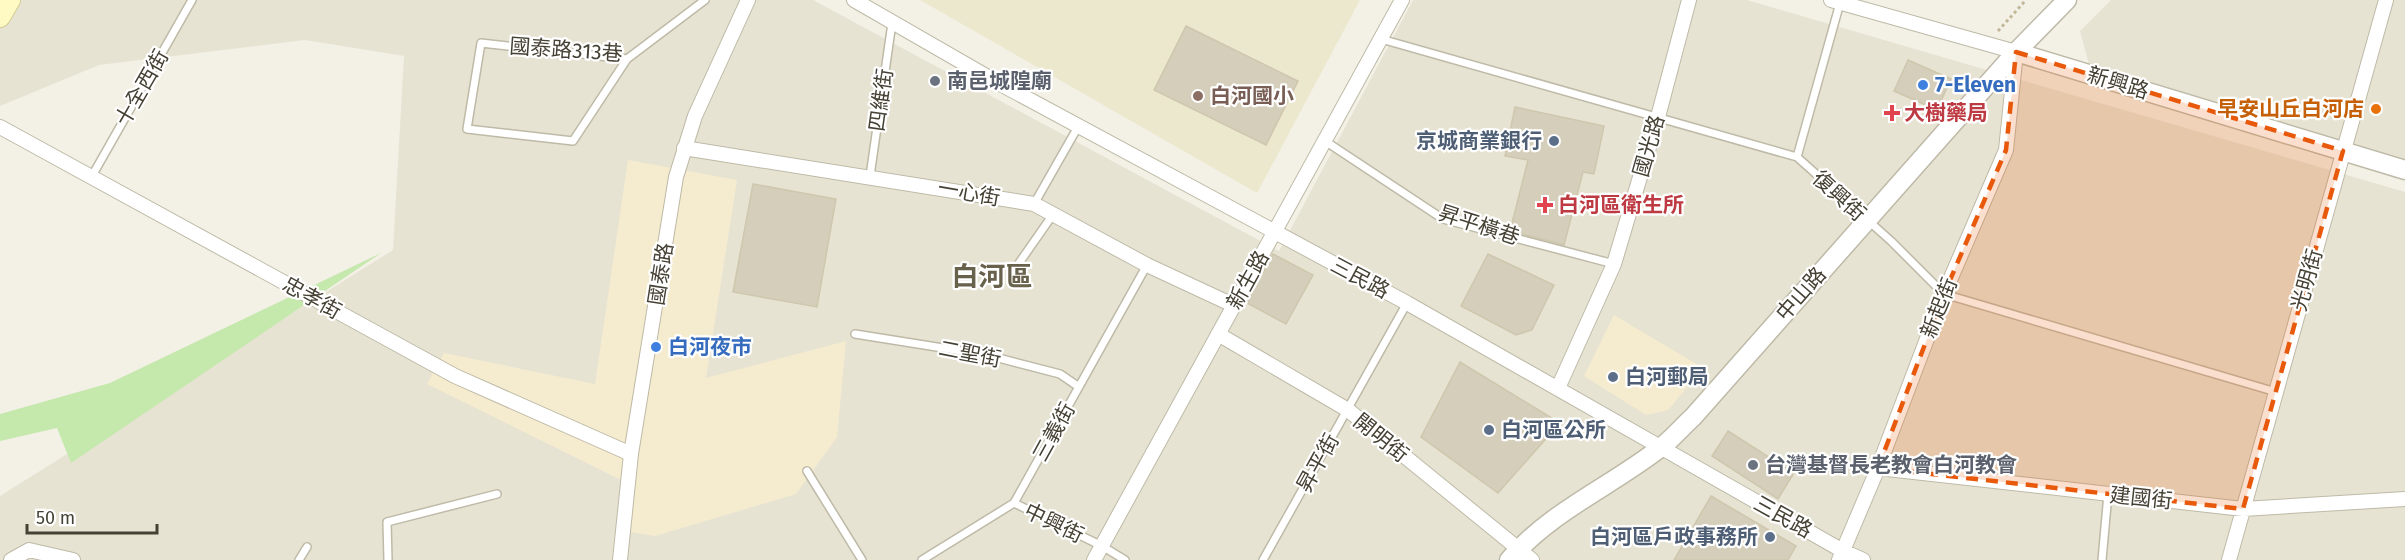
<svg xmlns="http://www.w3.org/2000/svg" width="2405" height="560" font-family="'Fira Sans','Noto Sans TC',sans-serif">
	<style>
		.residential { fill: #e7e3d3 }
		.commercial { fill: #f5ebcf }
		.education { fill: #ece8ce }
		.green { fill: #c5e8ad }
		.building { fill: #d4ceba; stroke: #cfc7ad; stroke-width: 1.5 }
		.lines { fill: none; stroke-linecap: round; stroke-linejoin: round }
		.service-casing { stroke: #bebaa7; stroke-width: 10 }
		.minor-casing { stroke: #bebaa7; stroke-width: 16 }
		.tertiary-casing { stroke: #bebaa7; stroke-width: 21 }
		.secondary-casing { stroke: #d3cc94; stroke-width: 22 }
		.path { stroke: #c0b899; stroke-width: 3; stroke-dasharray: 3 3; stroke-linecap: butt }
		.service { stroke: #fff; stroke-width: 7 }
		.minor { stroke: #fff; stroke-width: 14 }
		.tertiary { stroke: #fff; stroke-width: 18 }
		.secondary { stroke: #fff9c3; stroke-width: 20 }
		.marked { fill: #e8590c; fill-opacity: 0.2; stroke: #e8590c; stroke-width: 4.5; stroke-dasharray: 12 8; stroke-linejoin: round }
		.worship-dot { fill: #6b7280; stroke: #fff; stroke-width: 2 }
		.shop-dot { fill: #3f7fe0; stroke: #fff; stroke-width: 2 }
		.education-dot { fill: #8d6e63; stroke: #fff; stroke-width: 2 }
		.food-dot { fill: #e8710a; stroke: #fff; stroke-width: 2 }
		.health-dot { fill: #e0444e; stroke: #fff; stroke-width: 2 }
		.service-dot { fill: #5c6f8a; stroke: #fff; stroke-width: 2 }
		.labels { text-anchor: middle; stroke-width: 4.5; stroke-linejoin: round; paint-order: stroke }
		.street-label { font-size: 21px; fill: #454134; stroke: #fff }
		.worship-label { font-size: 21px; font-weight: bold; fill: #5b616d; stroke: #fff; text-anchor: start }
		.shop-label { font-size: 21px; font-weight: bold; fill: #366cbe; stroke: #fff; text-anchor: start }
		.education-label { font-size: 21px; font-weight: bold; fill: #785e54; stroke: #fff; text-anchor: start }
		.food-label { font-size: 21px; font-weight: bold; fill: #c56008; stroke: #fff; text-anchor: end }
		.health-label { font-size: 21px; font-weight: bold; fill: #be3a42; stroke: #fff; text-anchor: start }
		.service-label { font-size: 21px; font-weight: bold; fill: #4e5e75; stroke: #fff; text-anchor: end }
		.district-label { font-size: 27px; font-weight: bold; fill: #68614c; stroke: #fff }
	</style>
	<rect width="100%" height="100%" fill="#f3f0e5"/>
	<path class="residential" d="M0,0H813L1279,251L1413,0H1747L2405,192V560H0V496L393,250L404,56L305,40L99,65L0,106Z
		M2111,0H2405V160L2090,68L2080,31Z"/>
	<path class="commercial" d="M628,160L737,180L706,378L846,341L837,437L796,494L655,536L618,530L623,481L427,384L444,353L595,384Z
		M1614,315L1703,368L1668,410L1646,415L1584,376Z"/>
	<path class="education" d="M920,0H1360L1257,193Z"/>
	<path class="green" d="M381,253L71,463L57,428L0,441V414L110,383Z"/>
	<path class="building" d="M1186,26L1298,81L1266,145L1154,90Z
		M1908,60L1951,79L1937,110L1894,91Z
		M1515,107L1604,126L1594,174L1583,172L1564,245L1510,231L1528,160L1505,156Z
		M753,184L836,199L817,307L733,292Z
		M1273,254L1313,275L1286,324L1247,303Z
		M1488,254L1554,285L1532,330L1516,335L1461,306Z
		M1460,362L1560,423L1498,493L1421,437Z
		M1728,431L1794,473L1778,499L1712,456Z
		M1711,496L1796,546L1788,560H1674Z"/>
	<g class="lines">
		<g class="service-casing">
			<path id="service" d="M1381,39L1797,157L1891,241L1944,294L2276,392
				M627,59L481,43L467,129L573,141L627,59L705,0
				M1325,141L1443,219L1614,264
				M1797,157L1840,3
				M92,176L192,0
				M870,176L892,23
				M1034,204L1079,125
				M1017,266L1054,213
				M855,334L987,355L1060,374L1079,387
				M807,471L862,560
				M1014,503L1102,546L1125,560
				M299,560L307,547
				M388,560L387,522L497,494
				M922,560L1014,503L1147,265
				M1263,560L1407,303
				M2102,560L2108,494"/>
		</g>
		<g class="minor-casing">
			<path id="minor" d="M854,0L993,80L1407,303L1843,551L1863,560
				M1831,0L2016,52L2006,150L1944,294L1878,468L1839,560
				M0,127L455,376L631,454
				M684,148L1034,204L1147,265L1233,305
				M1218,334L1348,410L1532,560
				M1558,388L1614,264L1658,117L1689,0
				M1878,468L2243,509L2405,499
				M11,560L29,550L73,560
				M620,560L631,454L676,177L695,116L748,0
				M1094,560L1402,0
				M2229,560L2386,0"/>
		</g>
		<g class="tertiary-casing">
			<path id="tertiary" d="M2016,52L2405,170
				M1509,560C1551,511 1610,487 1660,448C1672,439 1682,427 1693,417L2016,52L2067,0"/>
		</g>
		<g class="secondary-casing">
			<path id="secondary" d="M0,17L10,0"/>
		</g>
		<path class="path" d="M1998,31L2026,0"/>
		<use href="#service" class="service"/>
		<use href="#minor" class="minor"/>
		<use href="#tertiary" class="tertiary"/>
		<use href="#secondary" class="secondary"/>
	</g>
	<path class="marked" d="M2016,52L2343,151L2243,509L1878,468L1944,294L2006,150Z"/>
	<g class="worship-dot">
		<circle cx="935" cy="81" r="6"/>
		<circle cx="1753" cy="465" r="6"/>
	</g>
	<g class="shop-dot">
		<circle cx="1923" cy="85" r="6"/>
		<circle cx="656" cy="347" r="6"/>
	</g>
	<circle class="education-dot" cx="1198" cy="96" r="6"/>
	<circle class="food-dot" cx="2376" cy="109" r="6"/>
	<g class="health-dot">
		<path d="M1889 104h6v6h6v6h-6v6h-6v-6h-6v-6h6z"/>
		<path d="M1542 196h6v6h6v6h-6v6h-6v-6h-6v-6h6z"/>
	</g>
	<g class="service-dot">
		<circle cx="1554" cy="141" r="6"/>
		<circle cx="1613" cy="377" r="6"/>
		<circle cx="1489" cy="430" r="6"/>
		<circle cx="1770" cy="537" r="6"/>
	</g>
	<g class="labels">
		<g class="street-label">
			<text transform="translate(566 50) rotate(4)" y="7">國泰路313巷</text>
			<text transform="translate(2118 83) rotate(17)" y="7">新興路</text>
			<text transform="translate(142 88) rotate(-60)" y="7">十全西街</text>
			<text transform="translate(881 100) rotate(-82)" y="7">四維街</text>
			<text transform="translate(1649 146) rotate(-74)" y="7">國光路</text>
			<text transform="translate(969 193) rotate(10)" y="7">一心街</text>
			<text transform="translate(1839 196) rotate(42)" y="7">復興街</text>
			<text transform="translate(1479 225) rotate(18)" y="7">昇平橫巷</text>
			<text transform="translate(661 274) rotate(-81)" y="7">國泰路</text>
			<text transform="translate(1360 278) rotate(28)" y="7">三民路</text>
			<text transform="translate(1248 280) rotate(-61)" y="7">新生路</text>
			<text transform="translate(2307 280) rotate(-74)" y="7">光明街</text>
			<text transform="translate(1801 294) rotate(-49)" y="7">中山路</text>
			<text transform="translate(312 298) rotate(29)" y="7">忠孝街</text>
			<text transform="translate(1939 308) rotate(-68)" y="7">新起街</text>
			<text transform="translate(970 354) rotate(11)" y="7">二聖街</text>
			<text transform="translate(1054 432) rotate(-61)" y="7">三義街</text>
			<text transform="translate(1381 438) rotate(39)" y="7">開明街</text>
			<text transform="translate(1318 463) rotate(-61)" y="7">昇平街</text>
			<text transform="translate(2141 498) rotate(6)" y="7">建國街</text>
			<text transform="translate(1783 517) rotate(29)" y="7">三民路</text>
			<text transform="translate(1054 523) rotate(26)" y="7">中興街</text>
		</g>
		<g class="worship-label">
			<text x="947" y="88">南邑城隍廟</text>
			<text x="1765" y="472">台灣基督長老教會白河教會</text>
		</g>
		<g class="shop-label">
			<text x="1935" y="92">7-Eleven</text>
			<text x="668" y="354">白河夜市</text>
		</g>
		<g class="education-label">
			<text x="1210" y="103">白河國小</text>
		</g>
		<g class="food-label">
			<text x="2364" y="116">早安山丘白河店</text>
		</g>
		<g class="health-label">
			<text x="1904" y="120">大樹藥局</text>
			<text x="1558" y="212">白河區衛生所</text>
		</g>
		<g class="service-label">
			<text x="1542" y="148">京城商業銀行</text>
			<text x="1625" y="384" text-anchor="start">白河郵局</text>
			<text x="1501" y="437" text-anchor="start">白河區公所</text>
			<text x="1758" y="544">白河區戶政事務所</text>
		</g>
		<g class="district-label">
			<text x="992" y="286">白河區</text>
		</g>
	</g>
	<path d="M27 524v9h130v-9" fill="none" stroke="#454134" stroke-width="3"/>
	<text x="36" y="524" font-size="18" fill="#454134" stroke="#ffffff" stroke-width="4.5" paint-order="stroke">50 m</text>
</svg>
